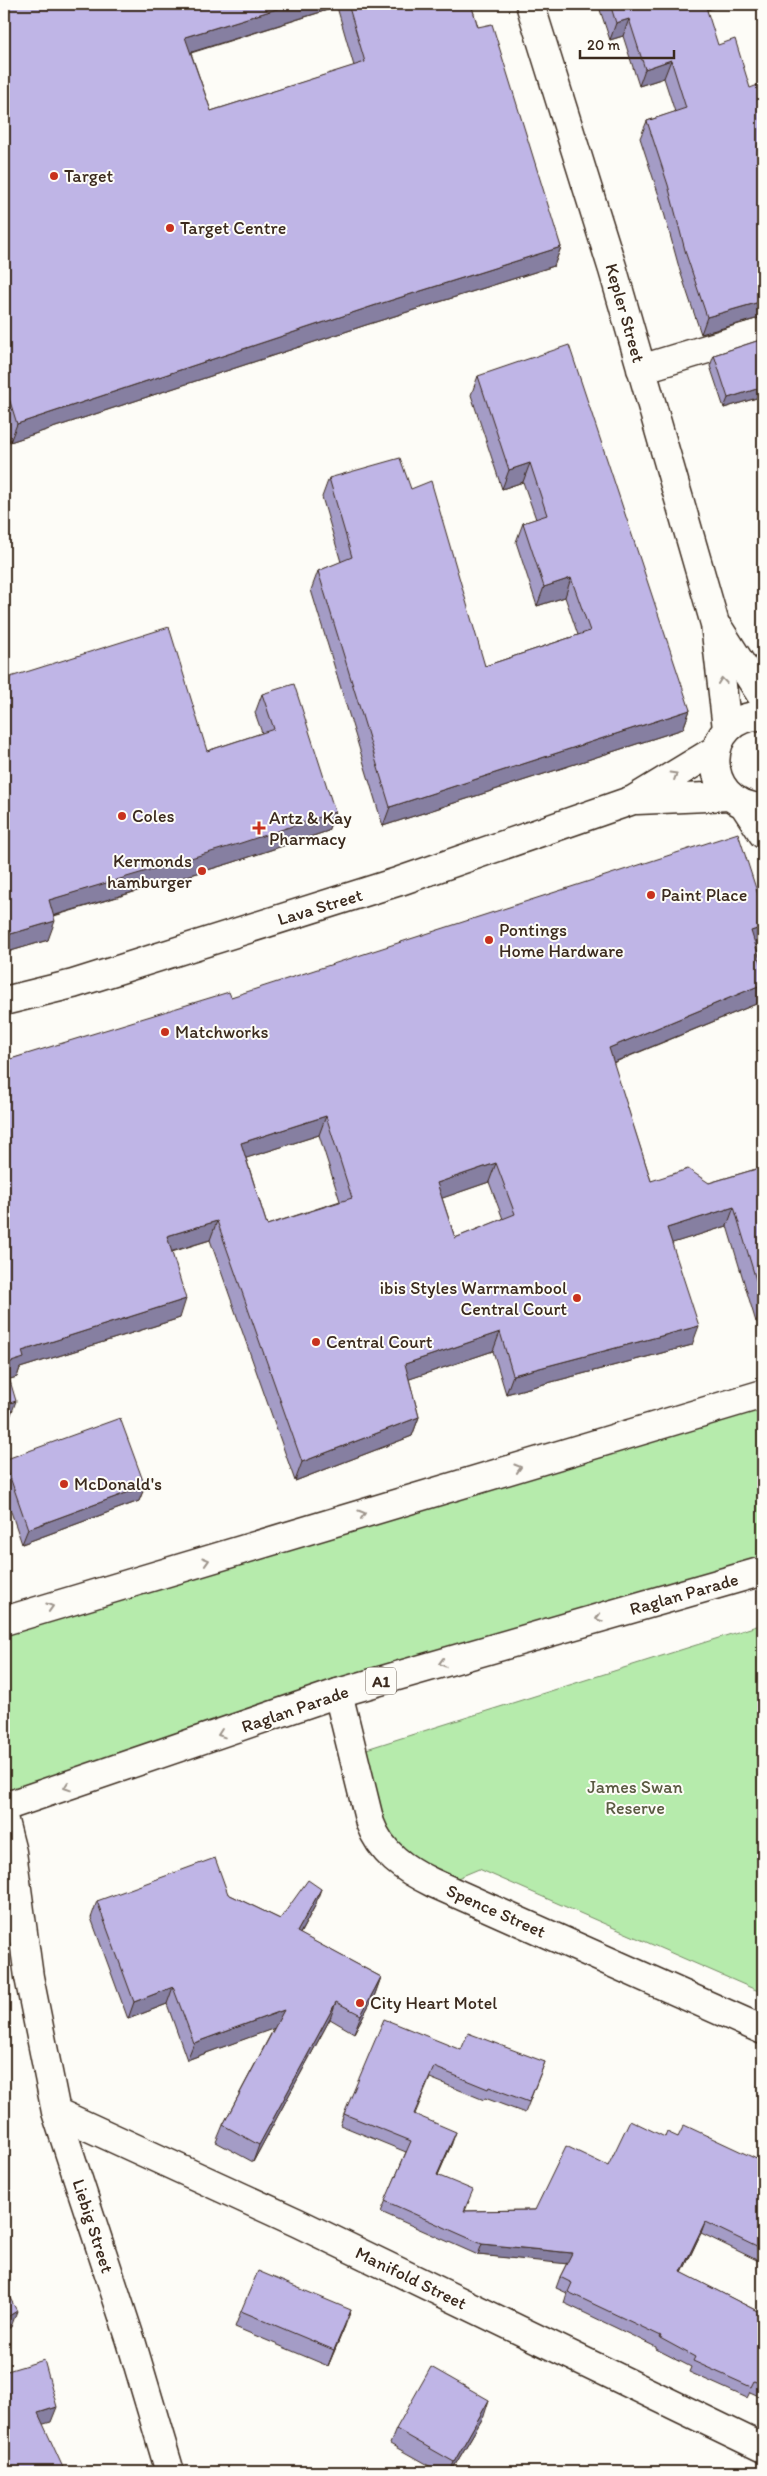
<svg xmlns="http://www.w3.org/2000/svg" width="767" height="2476" font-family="Itim,sans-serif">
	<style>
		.green { fill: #b6ebac; stroke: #788a65 }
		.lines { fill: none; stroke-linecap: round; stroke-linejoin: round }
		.minor-casing { stroke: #3b2a1e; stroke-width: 31 }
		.trunk-casing { stroke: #3b2a1e; stroke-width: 31 }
		.minor { stroke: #fdfcf7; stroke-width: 28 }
		.trunk { stroke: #fdfcf7; stroke-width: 28 }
		.wall { fill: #a49cc6; stroke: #3b2a1e; fill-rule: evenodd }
		.shaded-wall { fill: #867fa1; stroke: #3b2a1e }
		.building { fill: #bfb5e6; stroke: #3b2a1e; fill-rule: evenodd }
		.oneway { stroke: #9c938a }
		.poi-dot { fill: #c8321e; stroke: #fdfcf7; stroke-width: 2 }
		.labels { text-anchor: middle; stroke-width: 4; stroke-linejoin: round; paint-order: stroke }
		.shield { fill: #fdfcf7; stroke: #75695f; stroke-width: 1 }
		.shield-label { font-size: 16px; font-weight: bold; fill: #3b2a1e }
		.poi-label { font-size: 18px; fill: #3b2a1e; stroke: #fdfcf7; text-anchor: start }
		.street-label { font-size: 18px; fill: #3b2a1e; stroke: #fdfcf7 }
		.park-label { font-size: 18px; fill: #5a5a42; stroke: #fdfcf7 }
	</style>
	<rect width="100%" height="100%" fill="#fdfcf7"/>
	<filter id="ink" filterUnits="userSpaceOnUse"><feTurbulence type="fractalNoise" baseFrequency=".02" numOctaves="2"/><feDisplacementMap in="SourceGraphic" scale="10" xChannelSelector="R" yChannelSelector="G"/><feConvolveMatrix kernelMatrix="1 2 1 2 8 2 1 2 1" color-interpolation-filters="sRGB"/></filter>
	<g filter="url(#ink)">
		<path class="green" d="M763,1394V1571L4,1807V1621Z
			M763,1624V1993L479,1869L455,1879L392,1857L357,1752Z"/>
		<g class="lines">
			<g class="minor-casing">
				<path id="minor" d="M530,4L613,270L715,624L727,729
					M641,369L763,332
					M719,629L763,698
					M763,716C702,713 697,805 763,808
					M637,800L730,796
					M744,805L763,834
					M4,1001L73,984L400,881L633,800L717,749
					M338,1693L370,1823C381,1853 404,1869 433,1883L763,2030
					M4,1821L12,1852L29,1977L56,2112L131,2341L170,2472
					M56,2112L298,2223L763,2448"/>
			</g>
			<g class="trunk-casing">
				<path id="trunk" d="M4,1621L763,1394
					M4,1807L338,1693L763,1571"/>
			</g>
			<use href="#minor" class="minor"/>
			<use href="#trunk" class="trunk"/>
		</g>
		<path class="wall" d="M4,4H471L478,27L561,247L554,266L366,325L10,442L4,422ZM337,7L354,66L211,111L191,53Z
			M598,4H725L707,10L763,317L701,334L680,271L661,202L640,138L647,121L675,112L664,78L639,86L623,36L610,40Z
			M763,339V396L724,408L710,366L714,355Z
			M478,376L690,710L683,729L383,826L311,590L318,571L341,562L322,497L329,478L411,489L485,666L578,635L565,597L537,606L516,542L523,523L536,519L523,482L502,489L471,395Z
			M262,694L335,812L328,831L231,863L54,916L48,940L4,953L207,751L262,733L255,713Z
			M763,910V938L761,944L756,946L763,969V995L761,1002L613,1063L651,1181L709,1183L763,1167V1320L756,1322L727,1226L672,1243L692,1345L506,1394L493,1351L409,1379L419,1417L412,1436L295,1481L210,1240L172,1252L180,1318L20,1368L17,1377L9,1379V1420L4,1061L231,997ZM319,1135L340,1201L267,1225L246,1158ZM489,1182L503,1219L455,1238L442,1198Z
			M4,1460L145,1486L139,1501L22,1544L4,1491Z
			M228,1894L280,1919L315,1906L300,1934L381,1977L375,1994L354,2033L330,2019L253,2162L216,2142L223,2125L274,2028L187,2060L167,2004L128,2019L91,1918L97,1901Z
			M461,2050L545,2062L525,2113L485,2098L484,2100L430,2078L415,2114L452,2143L438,2175L469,2201L465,2211L535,2210L608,2166L665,2137H678L763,2162V2263L701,2233L682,2273L763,2314V2313V2398L750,2392L747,2398L689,2372L691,2367L656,2349V2347L564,2303L567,2293L556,2288L560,2277L567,2263L478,2255L381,2212L406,2152L340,2125L344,2114Z
			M241,2311L345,2326L328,2366L235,2327Z
			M484,2416L451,2472H440L390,2444L396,2429Z"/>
		<path class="shaded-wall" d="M293,4H338L337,7L179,56L185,37Z
			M700,4H725L696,13Z
			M629,19L623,36L610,40L616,23Z
			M671,60L664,78L639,86L645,69Z
			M561,247L554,266L366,325L10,442L17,424L373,306Z
			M763,301V317L701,334L707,317Z
			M763,387V396L724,408L728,398Z
			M530,463L523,482L502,489L509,470Z
			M571,578L565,597L537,606L544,587Z
			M690,710L683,729L383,826L390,807Z
			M335,812L328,831L231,863L42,919L49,900Z
			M55,921L48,940L4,953V936Z
			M763,927V938L761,944L745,950L751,931Z
			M763,984V995L761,1002L602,1067L609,1048Z
			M326,1116L319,1135L234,1162L241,1143Z
			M496,1163L489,1182L431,1202L437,1183Z
			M734,1207L727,1226L660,1247L667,1228Z
			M217,1221L210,1240L160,1255L167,1236Z
			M186,1299L180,1318L20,1368L17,1377L4,1381L5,1364L22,1351Z
			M763,1303V1320L756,1322Z
			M699,1326L692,1345L506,1394L513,1375Z
			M500,1332L493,1351L398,1383L405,1364Z
			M16,1401L9,1420L4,1422V1405Z
			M419,1417L412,1436L295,1481L302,1462Z
			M145,1486L139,1501L22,1544L28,1529Z
			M321,1889L315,1906L291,1950L297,1932Z
			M381,1977L375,1994L354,2033L361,2015Z
			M173,1987L167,2004L128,2019L134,2002Z
			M336,2002L330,2019L253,2162L259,2145Z
			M284,2010L278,2027L187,2060L194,2043Z
			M456,2132L452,2143L433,2186L437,2175Z
			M705,2222L701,2233L677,2283L681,2272Z
			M482,2244L572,2253L568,2264L478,2255Z
			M351,2310L345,2326L328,2366L334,2350Z
			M17,2311L11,2327L4,2331V2319Z
			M489,2400L484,2416L451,2472H450L454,2462Z
			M57,2407L51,2422L33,2427L38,2413Z"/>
		<path class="building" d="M4,4H293L185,37L211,111L365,62L348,4H471L478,27L492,24L561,247L373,306L17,424L4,382Z
			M610,4H705L718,45L735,39L750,88L763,83V301L707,317L686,254L668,185L647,121L686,108L671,60L645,69L629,19L616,23Z
			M763,339V387L728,398L714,355Z
			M569,345L690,710L390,807L318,571L352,557L329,478L400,458L411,489L431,481L485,666L590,631L571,578L544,587L523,523L547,515L530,463L509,470L478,376Z
			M169,627L207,751L274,729L262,694L294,684L335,812L238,844L49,900L55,921L4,936V679Z
			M738,833L763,910V927L751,931L763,969V984L609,1048L651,1181L688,1169L709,1183L763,1167V1303L734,1207L667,1228L699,1326L513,1375L500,1332L405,1364L419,1417L302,1462L217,1221L167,1236L186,1299L22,1351L24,1358L5,1364L16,1401L4,1405V1061L229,992L231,997ZM326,1116L352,1198L267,1225L241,1143ZM496,1163L515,1214L455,1238L437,1183Z
			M120,1418L145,1486L28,1529L4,1460Z
			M215,1858L228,1894L280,1919L308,1880L321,1889L297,1932L381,1977L361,2015L336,2002L259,2145L223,2125L284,2010L194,2043L173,1987L134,2002L97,1901Z
			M384,2019L461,2050L468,2033L545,2062L529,2102L489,2087L488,2089L434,2067L414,2114L456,2132L437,2175L473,2190L464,2211L535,2210L566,2146L608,2166L630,2120L665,2137L667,2132L678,2137L684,2125L763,2162V2250L705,2222L681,2272L763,2314V2313V2385L754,2381L751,2387L693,2361L695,2357L660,2338L661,2336L568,2292L572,2283L560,2277L572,2253L482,2244L385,2201L411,2141L344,2114Z
			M258,2271L351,2310L334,2350L241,2311Z
			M4,2287L17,2311L4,2319Z
			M44,2360L57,2407L38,2413L65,2472H4V2372Z
			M431,2367L489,2400L454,2462L396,2429Z"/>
		<defs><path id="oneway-chevron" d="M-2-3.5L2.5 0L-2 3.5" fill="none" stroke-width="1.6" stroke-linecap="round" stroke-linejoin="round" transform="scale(1.25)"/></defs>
		<g class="oneway">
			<use href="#oneway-chevron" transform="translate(722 681) rotate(-96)"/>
			<use href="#oneway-chevron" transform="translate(674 775) rotate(-31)"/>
			<use href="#oneway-chevron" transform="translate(518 1468) rotate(-17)"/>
			<use href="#oneway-chevron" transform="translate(362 1514) rotate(-17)"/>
			<use href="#oneway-chevron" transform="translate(206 1561) rotate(-17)"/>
			<use href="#oneway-chevron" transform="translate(50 1607) rotate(-17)"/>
			<use href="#oneway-chevron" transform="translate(599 1618) rotate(164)"/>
			<use href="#oneway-chevron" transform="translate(442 1663) rotate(164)"/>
			<use href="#oneway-chevron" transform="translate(221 1734) rotate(161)"/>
			<use href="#oneway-chevron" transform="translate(67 1787) rotate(161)"/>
		</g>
	</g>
	<g class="poi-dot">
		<circle cx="54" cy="176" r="5"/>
		<circle cx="170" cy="228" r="5"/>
		<circle cx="122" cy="816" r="5"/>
		<path d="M256.5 820.5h5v5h5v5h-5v5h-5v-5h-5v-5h5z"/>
		<circle cx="202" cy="871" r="5"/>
		<circle cx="651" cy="895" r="5"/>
		<circle cx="489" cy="940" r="5"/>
		<circle cx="165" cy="1032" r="5"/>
		<circle cx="577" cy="1298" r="5"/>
		<circle cx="316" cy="1342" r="5"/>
		<circle cx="64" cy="1484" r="5"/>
		<circle cx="360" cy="2003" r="5"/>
	</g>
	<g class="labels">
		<rect class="shield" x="366" y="1667.5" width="30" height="27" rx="4"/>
		<g class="shield-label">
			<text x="381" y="1687">A1</text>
		</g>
		<g class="poi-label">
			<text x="64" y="182">Target</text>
			<text x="180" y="234">Target Centre</text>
			<text x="132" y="822">Coles</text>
			<text x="269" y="824">Artz &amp; Kay<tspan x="269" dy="21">Pharmacy</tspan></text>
			<text x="192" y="867" text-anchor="end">Kermonds<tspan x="192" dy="21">hamburger</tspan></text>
			<text x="661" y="901">Paint Place</text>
			<text x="499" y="936">Pontings<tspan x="499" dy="21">Home Hardware</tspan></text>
			<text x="175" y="1038">Matchworks</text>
			<text x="567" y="1294" text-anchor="end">ibis Styles Warrnambool<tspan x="567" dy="21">Central Court</tspan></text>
			<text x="326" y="1348">Central Court</text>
			<text x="74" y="1490">McDonald's</text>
			<text x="370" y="2009">City Heart Motel</text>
		</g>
		<g class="street-label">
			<text transform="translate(625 313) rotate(74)" y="6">Kepler Street</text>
			<text transform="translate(320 907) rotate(-17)" y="6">Lava Street</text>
			<text transform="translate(684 1594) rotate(-16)" y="6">Raglan Parade</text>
			<text transform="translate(295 1709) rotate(-19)" y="6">Raglan Parade</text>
			<text transform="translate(496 1911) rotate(24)" y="6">Spence Street</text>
			<text transform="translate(93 2226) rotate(72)" y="6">Liebig Street</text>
			<text transform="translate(411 2278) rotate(26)" y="6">Manifold Street</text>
		</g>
		<g class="park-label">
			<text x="635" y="1793">James Swan<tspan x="635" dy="21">Reserve</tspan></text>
		</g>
	</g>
	<rect width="767" height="2476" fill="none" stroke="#fdfcf7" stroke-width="20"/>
	<rect x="10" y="10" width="747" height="2456" fill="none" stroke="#3b2a1e" stroke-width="2" filter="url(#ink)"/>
	<path d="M580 50v8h94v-8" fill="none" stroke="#3b2a1e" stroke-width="2.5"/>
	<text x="587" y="50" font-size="15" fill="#3b2a1e" stroke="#fdfcf7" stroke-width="4" paint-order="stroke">20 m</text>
</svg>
